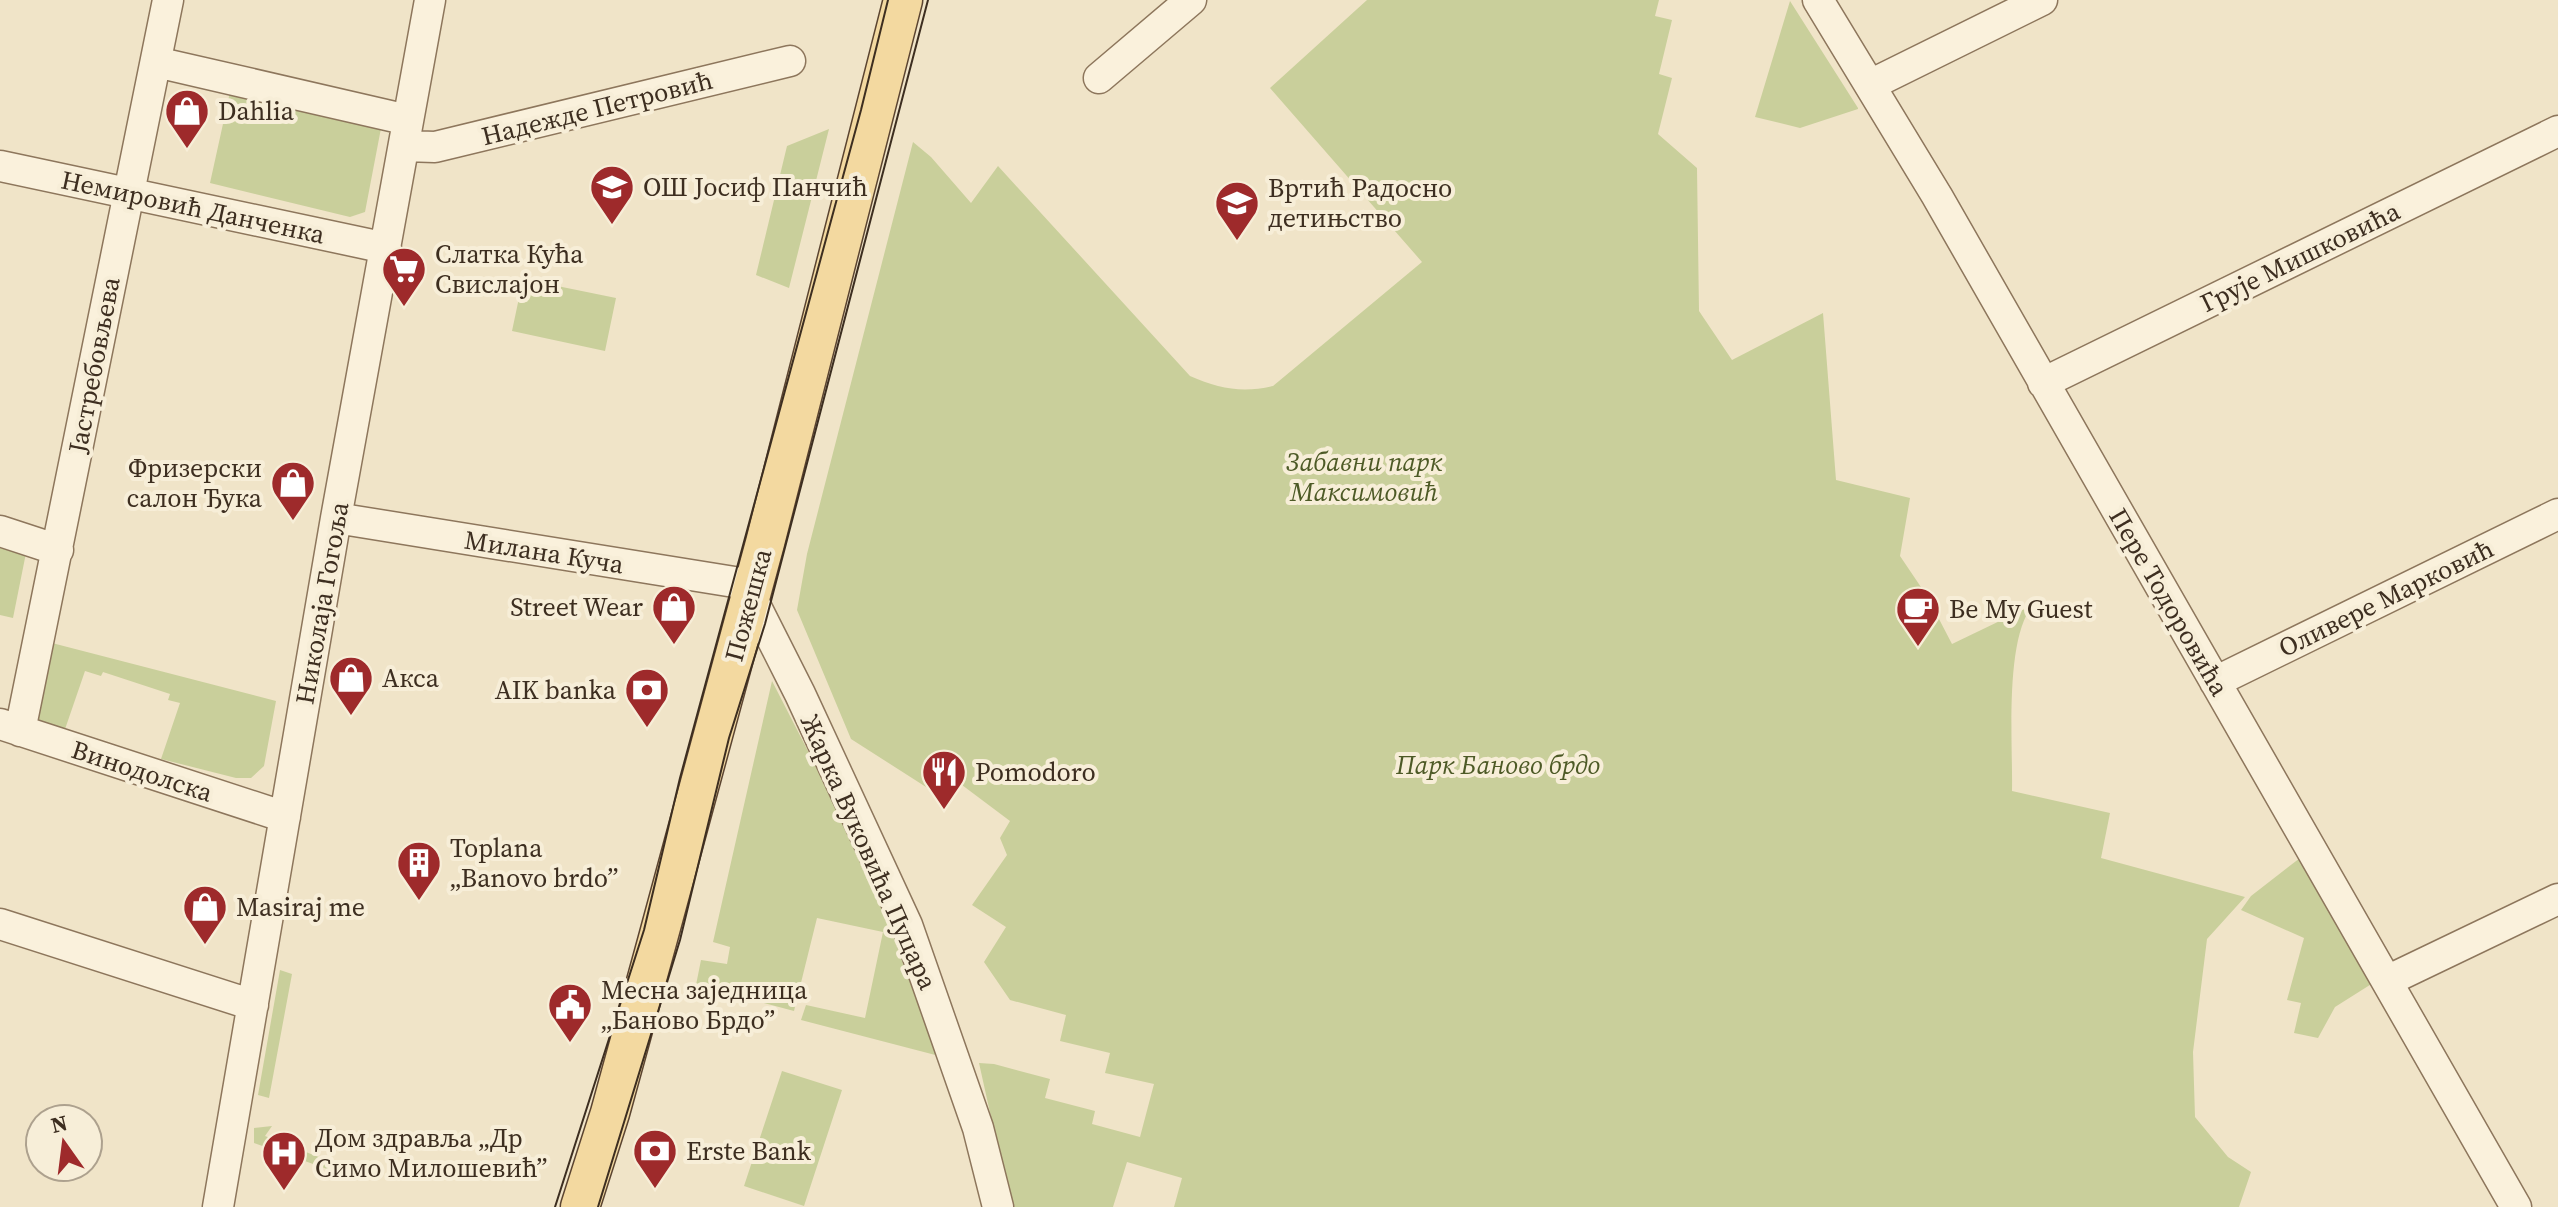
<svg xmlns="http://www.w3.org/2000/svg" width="2558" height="1207" font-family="'Source Serif 4',serif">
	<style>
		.green { fill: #c9cf9b }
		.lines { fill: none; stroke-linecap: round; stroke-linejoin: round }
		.minor-casing { stroke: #8d765c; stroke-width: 33 }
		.major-casing { stroke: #5b4430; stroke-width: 41 }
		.minor { stroke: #faf1dc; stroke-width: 30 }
		.major { stroke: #f3d9a0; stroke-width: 38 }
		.tram { stroke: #3d2e20; stroke-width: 2 }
		.labels { text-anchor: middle; stroke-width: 8; stroke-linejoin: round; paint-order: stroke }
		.street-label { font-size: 26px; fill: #3d2e20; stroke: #f7eed8 }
		.poi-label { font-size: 26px; fill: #3d2e20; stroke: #f7eed8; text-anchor: start }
		.park-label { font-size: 26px; font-style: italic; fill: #4d5a26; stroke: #f7eed8 }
	</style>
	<rect width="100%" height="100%" fill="#f0e4c8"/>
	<path class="green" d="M1367,0H1659L1655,16L1672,20L1659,74L1672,78L1658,134L1697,168L1699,311L1732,360L1823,313L1836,480L1910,498L1900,556L1927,596L1952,644L2033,605C2004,639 2013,746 2012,791L2110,813L2101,858L2245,897L2207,939L2193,1052L2195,1117L2228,1157L2251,1172L2239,1207H1174L1182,1178L1127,1162L1113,1207H1011L979,1063L994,1064L1050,1079L1045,1098L1095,1111L1092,1124L1140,1137L1154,1084L1105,1073L1110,1053L1060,1041L1066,1015L1010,1000L984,962L1006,927L972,905L1007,855L1000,838L1010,821L950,776L937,794L851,739L797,610L807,554L913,142L931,157L971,203L998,166L1190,376C1219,389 1243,393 1273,386L1422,262L1270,88Z
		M1790,1L1858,108V109L1800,128L1755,117Z
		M230,92L382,123L365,212L350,217L210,183Z
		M829,129L789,288L756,275L787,146Z
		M523,279L616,298L605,351L512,331Z
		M0,540L27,548L13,618L0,615Z
		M52,643L276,701L264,766L251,778H236L161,759L180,703L168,700L170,694L103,672L101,676L85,671L63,735L32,725Z
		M772,681L902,934L943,1057L801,1020L806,1005L865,1018L883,932L817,918L794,1011L696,985L701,960L727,964L730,947L713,942Z
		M2300,858L2373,983L2335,1007L2318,1038L2294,1033L2301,1003L2287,1000L2304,938L2241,910L2251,896Z
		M280,970L292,974L269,1098L258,1095Z
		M782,1071L842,1090L804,1206L744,1186Z
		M272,1126L265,1136L334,1163L330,1170L254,1143V1128Z"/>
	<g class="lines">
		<g class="minor-casing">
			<path id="minor" d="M1818,0L1937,196L2516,1207
				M156,62L408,120
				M1099,78L1191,0
				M1870,85L2042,0
				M404,146L435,147L790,61
				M0,166L386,248
				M2043,383L2558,131
				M336,518L753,585
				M0,531L58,550
				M750,595L800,694L907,925L978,1128L998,1207
				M2215,682L2558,514
				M0,724L285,817
				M20,731L168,0
				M0,924L253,1005
				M2387,981L2558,899
				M218,1207L336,518L430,0"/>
		</g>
		<g class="major-casing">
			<path id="major" d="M580,1207L610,1113L657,942L765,543L903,0"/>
		</g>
		<use href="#minor" class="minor"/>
		<use href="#major" class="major"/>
		<path class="tram" d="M555,1207L644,930L680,778L861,110L888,0
			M598,1207L680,940L729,738L765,624L928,0"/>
	</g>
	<defs>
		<g id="shop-pin" transform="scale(2.3)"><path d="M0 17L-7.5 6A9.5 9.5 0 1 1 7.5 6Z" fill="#9e2a2b" stroke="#f7eed8"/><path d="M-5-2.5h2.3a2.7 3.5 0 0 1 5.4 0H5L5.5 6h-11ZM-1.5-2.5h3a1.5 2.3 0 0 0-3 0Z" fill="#fff"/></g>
		<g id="school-pin" transform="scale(2.3)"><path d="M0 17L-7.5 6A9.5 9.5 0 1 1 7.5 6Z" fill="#9e2a2b" stroke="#f7eed8"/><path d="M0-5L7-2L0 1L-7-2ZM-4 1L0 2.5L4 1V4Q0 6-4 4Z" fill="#fff"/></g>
		<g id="supermarket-pin" transform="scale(2.3)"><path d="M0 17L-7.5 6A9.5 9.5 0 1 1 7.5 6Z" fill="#9e2a2b" stroke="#f7eed8"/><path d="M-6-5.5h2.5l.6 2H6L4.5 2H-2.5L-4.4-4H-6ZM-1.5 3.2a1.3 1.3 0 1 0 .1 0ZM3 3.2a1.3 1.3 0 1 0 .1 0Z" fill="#fff"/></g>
		<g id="cafe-pin" transform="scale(2.3)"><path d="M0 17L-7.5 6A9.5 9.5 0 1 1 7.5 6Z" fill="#9e2a2b" stroke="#f7eed8"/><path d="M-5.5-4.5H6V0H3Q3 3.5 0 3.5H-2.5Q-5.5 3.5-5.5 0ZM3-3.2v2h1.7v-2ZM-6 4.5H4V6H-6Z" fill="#fff"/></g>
		<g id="bank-pin" transform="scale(2.3)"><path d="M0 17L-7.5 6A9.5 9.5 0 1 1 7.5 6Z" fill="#9e2a2b" stroke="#f7eed8"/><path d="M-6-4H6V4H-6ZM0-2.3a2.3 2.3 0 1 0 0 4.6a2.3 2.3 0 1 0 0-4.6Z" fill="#fff"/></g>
		<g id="restaurant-pin" transform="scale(2.3)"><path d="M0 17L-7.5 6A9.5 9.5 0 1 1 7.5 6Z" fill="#9e2a2b" stroke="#f7eed8"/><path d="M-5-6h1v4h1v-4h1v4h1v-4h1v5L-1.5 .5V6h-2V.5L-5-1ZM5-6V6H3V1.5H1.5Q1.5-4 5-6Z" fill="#fff"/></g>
		<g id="building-pin" transform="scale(2.3)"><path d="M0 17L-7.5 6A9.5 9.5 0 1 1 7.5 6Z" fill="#9e2a2b" stroke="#f7eed8"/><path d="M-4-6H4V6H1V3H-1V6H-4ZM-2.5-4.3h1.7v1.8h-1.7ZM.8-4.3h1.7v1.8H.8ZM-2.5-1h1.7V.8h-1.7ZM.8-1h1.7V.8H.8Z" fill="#fff"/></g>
		<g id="civic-pin" transform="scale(2.3)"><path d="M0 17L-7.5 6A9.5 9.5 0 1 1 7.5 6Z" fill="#9e2a2b" stroke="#f7eed8"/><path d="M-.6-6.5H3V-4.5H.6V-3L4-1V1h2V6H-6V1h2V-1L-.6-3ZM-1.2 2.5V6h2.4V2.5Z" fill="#fff"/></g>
		<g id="hospital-pin" transform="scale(2.3)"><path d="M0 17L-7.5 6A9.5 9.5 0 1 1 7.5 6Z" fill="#9e2a2b" stroke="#f7eed8"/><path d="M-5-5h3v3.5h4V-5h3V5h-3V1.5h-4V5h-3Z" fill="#fff"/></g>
	</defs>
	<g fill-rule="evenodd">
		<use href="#shop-pin" x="187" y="111"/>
		<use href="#school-pin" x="612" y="187"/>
		<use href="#school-pin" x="1237" y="203"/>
		<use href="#supermarket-pin" x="404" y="269"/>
		<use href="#shop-pin" x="293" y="483"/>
		<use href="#shop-pin" x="674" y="607"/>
		<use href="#cafe-pin" x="1918" y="609"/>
		<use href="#shop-pin" x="351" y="678"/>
		<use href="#bank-pin" x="647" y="690"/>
		<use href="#restaurant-pin" x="944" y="772"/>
		<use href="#building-pin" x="419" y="863"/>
		<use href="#shop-pin" x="205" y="907"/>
		<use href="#civic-pin" x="570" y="1005"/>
		<use href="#bank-pin" x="655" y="1151"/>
		<use href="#hospital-pin" x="284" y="1153"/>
	</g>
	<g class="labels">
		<g class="street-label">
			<text transform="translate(597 108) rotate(-14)" y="9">Надежде Петровић</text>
			<text transform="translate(193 207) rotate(12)" y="9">Немировић Данченка</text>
			<text transform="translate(2300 257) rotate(-26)" y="9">Грује Мишковића</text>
			<text transform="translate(94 365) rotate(-79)" y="9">Јастребовљева</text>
			<text transform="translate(544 552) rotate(9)" y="9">Милана Куча</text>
			<text transform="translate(2386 598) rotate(-26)" y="9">Оливере Марковић</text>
			<text transform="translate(2169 602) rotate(60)" y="9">Пере Тодоровића</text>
			<text transform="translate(322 603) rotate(-80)" y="9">Николаја Гогоља</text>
			<text transform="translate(748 605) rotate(-75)" y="9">Пожешка</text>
			<text transform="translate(142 771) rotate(18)" y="9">Винодолска</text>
			<text transform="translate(869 852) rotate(66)" y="9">Жарка Вуковића Пуцара</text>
		</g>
		<g class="poi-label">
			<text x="218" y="120">Dahlia</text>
			<text x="643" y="196">ОШ Јосиф Панчић</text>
			<text x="1268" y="197">Вртић Радосно<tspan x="1268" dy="30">детињство</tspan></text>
			<text x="435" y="263">Слатка Кућа<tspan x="435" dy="30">Свислајон</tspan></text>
			<text x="262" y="477" text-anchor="end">Фризерски<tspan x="262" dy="30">салон Ђука</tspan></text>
			<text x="643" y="616" text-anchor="end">Street Wear</text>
			<text x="1949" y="618">Be My Guest</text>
			<text x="382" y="687">Акса</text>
			<text x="616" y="699" text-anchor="end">AIK banka</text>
			<text x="975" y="781">Pomodoro</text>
			<text x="450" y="857">Toplana<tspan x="450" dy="30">„Banovo brdo”</tspan></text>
			<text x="236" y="916">Masiraj me</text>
			<text x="601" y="999">Месна заједница<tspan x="601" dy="30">„Баново Брдо”</tspan></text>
			<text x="315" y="1147">Дом здравља „Др<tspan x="315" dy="30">Симо Милошевић”</tspan></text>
			<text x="686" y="1160">Erste Bank</text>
		</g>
		<g class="park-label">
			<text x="1364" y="471">Забавни парк<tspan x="1364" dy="30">Максимовић</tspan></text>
			<text x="1498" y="774">Парк Баново брдо</text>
		</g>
	</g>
	<g transform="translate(64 1143) rotate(346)"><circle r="38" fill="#f7eed8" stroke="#ada18e" stroke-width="2"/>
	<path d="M0-6L14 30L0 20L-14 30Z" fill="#9e2a2b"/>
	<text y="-12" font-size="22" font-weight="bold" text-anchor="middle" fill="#3d2e20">N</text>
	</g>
</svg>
